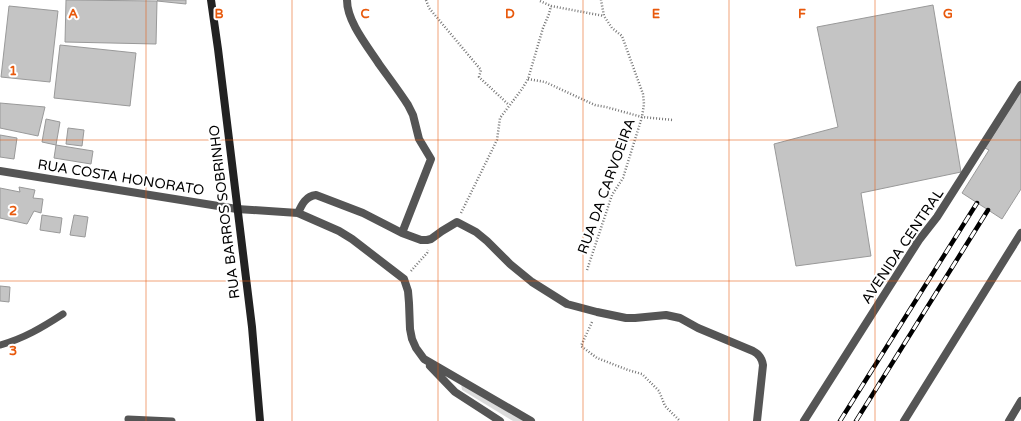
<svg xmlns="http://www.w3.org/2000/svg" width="1021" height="421" font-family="'Varela Round',sans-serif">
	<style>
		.green { fill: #dcdcdc }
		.building { fill: #c4c4c4; stroke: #999 }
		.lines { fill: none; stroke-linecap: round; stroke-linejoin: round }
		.path { stroke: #777; stroke-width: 2.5; stroke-dasharray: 1 2; stroke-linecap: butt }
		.lane { stroke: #555; stroke-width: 7 }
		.street { stroke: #555; stroke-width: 8 }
		.secondary { stroke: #222; stroke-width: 8 }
		.rail-casing { stroke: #000; stroke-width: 4.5 }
		.rail { stroke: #fff; stroke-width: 3; stroke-dasharray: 9; stroke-linecap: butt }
		.grid { fill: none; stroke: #e8590c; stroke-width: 1; stroke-opacity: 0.55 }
		.labels { text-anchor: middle; stroke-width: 4; stroke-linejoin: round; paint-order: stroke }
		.street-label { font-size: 14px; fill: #000; stroke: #fff }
		.grid-label { font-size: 13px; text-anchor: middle; font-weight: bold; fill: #e8590c; stroke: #fff; stroke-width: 4; stroke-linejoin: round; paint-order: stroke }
	</style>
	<rect width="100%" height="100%" fill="#fff"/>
	<path class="green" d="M461,383L528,421H513L462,390Z"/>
	<path class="building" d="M66,0L157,1L156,44L65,42Z
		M158,0H186V4L157,1Z
		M933,5L961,172L861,193L871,256L796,266L774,144L838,127L817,27Z
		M9,6L58,11L50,82L1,77Z
		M60,45L136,53L130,106L54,98Z
		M1021,91V189L1002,219L962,193L989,150L985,148Z
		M0,103L45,107L38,136L0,128Z
		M46,119L60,122L56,145L42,142Z
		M68,128L84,130L82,146L66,144Z
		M0,135L17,138L14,159L0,157Z
		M56,145L93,151L91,164L54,158Z
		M19,187L35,190L33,198L43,199L41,213L34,211L27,224L0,218V188L20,192Z
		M42,215L62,218L60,233L40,230Z
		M74,215L88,217L85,237L70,235Z
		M0,286L10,287L9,302L0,301Z"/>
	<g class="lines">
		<path class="path" d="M426,0L429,8L481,70L479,77L509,105
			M540,1L551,6L604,16
			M528,79L545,82L595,105L606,107L642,117L673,120
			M461,213L497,140L500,118L522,89L528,79L543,28L549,14L551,6
			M587,270L612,195L623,178L642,117L644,104L643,94L622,36L612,28L604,16L601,0
			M411,271L427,253L428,250
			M592,322L581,346L597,358L628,370L642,374L659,391L665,406L680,421"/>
		<path class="lane" d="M0,345C23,339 43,327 63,314
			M128,419L172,421"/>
		<path class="street" d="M347,0C347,22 368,47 379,64C389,78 399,91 408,105L413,115L419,139L431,159L402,233
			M0,171L237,209L298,213L339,231L352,239L404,279L408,291L409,303L410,329L412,339L416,348L424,359L531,421
			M298,213C302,204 306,196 316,195L363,213L402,233L421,240H427L431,239L442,231L457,222L476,232L487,241L510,264L532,282L567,304L597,312L626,318H635L666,315L680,318L698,328L753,351C759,354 762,358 763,365L757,421
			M430,366L455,392L500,421
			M804,421L919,240L937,217L1021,85
			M904,421L1021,233
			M1009,421L1021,401"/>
		<path class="secondary" d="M211,0L218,49L252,327L260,421"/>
		<g class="rail-casing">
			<path id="rail" d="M840,421L977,203
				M856,421L988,210"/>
		</g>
		<use href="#rail" class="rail"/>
	</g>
	<path class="grid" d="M146,0V421M292,0V421M438,0V421M583,0V421M729,0V421M875,0V421M0,140H1021M0,281H1021"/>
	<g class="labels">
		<g class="street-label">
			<text transform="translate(121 177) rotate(9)" y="5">RUA COSTA HONORATO</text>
			<text transform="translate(606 186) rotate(-70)" y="5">RUA DA CARVOEIRA</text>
			<text transform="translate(224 212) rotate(-97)" y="5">RUA BARROS SOBRINHO</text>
			<text transform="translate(902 246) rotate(-56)" y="5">AVENIDA CENTRAL</text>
		</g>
	</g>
	<g class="grid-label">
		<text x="73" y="18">A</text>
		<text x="219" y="18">B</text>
		<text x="365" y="18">C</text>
		<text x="510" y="18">D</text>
		<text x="656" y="18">E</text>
		<text x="802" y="18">F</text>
		<text x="948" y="18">G</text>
		<text x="13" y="75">1</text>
		<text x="13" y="215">2</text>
		<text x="13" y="355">3</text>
	</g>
</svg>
